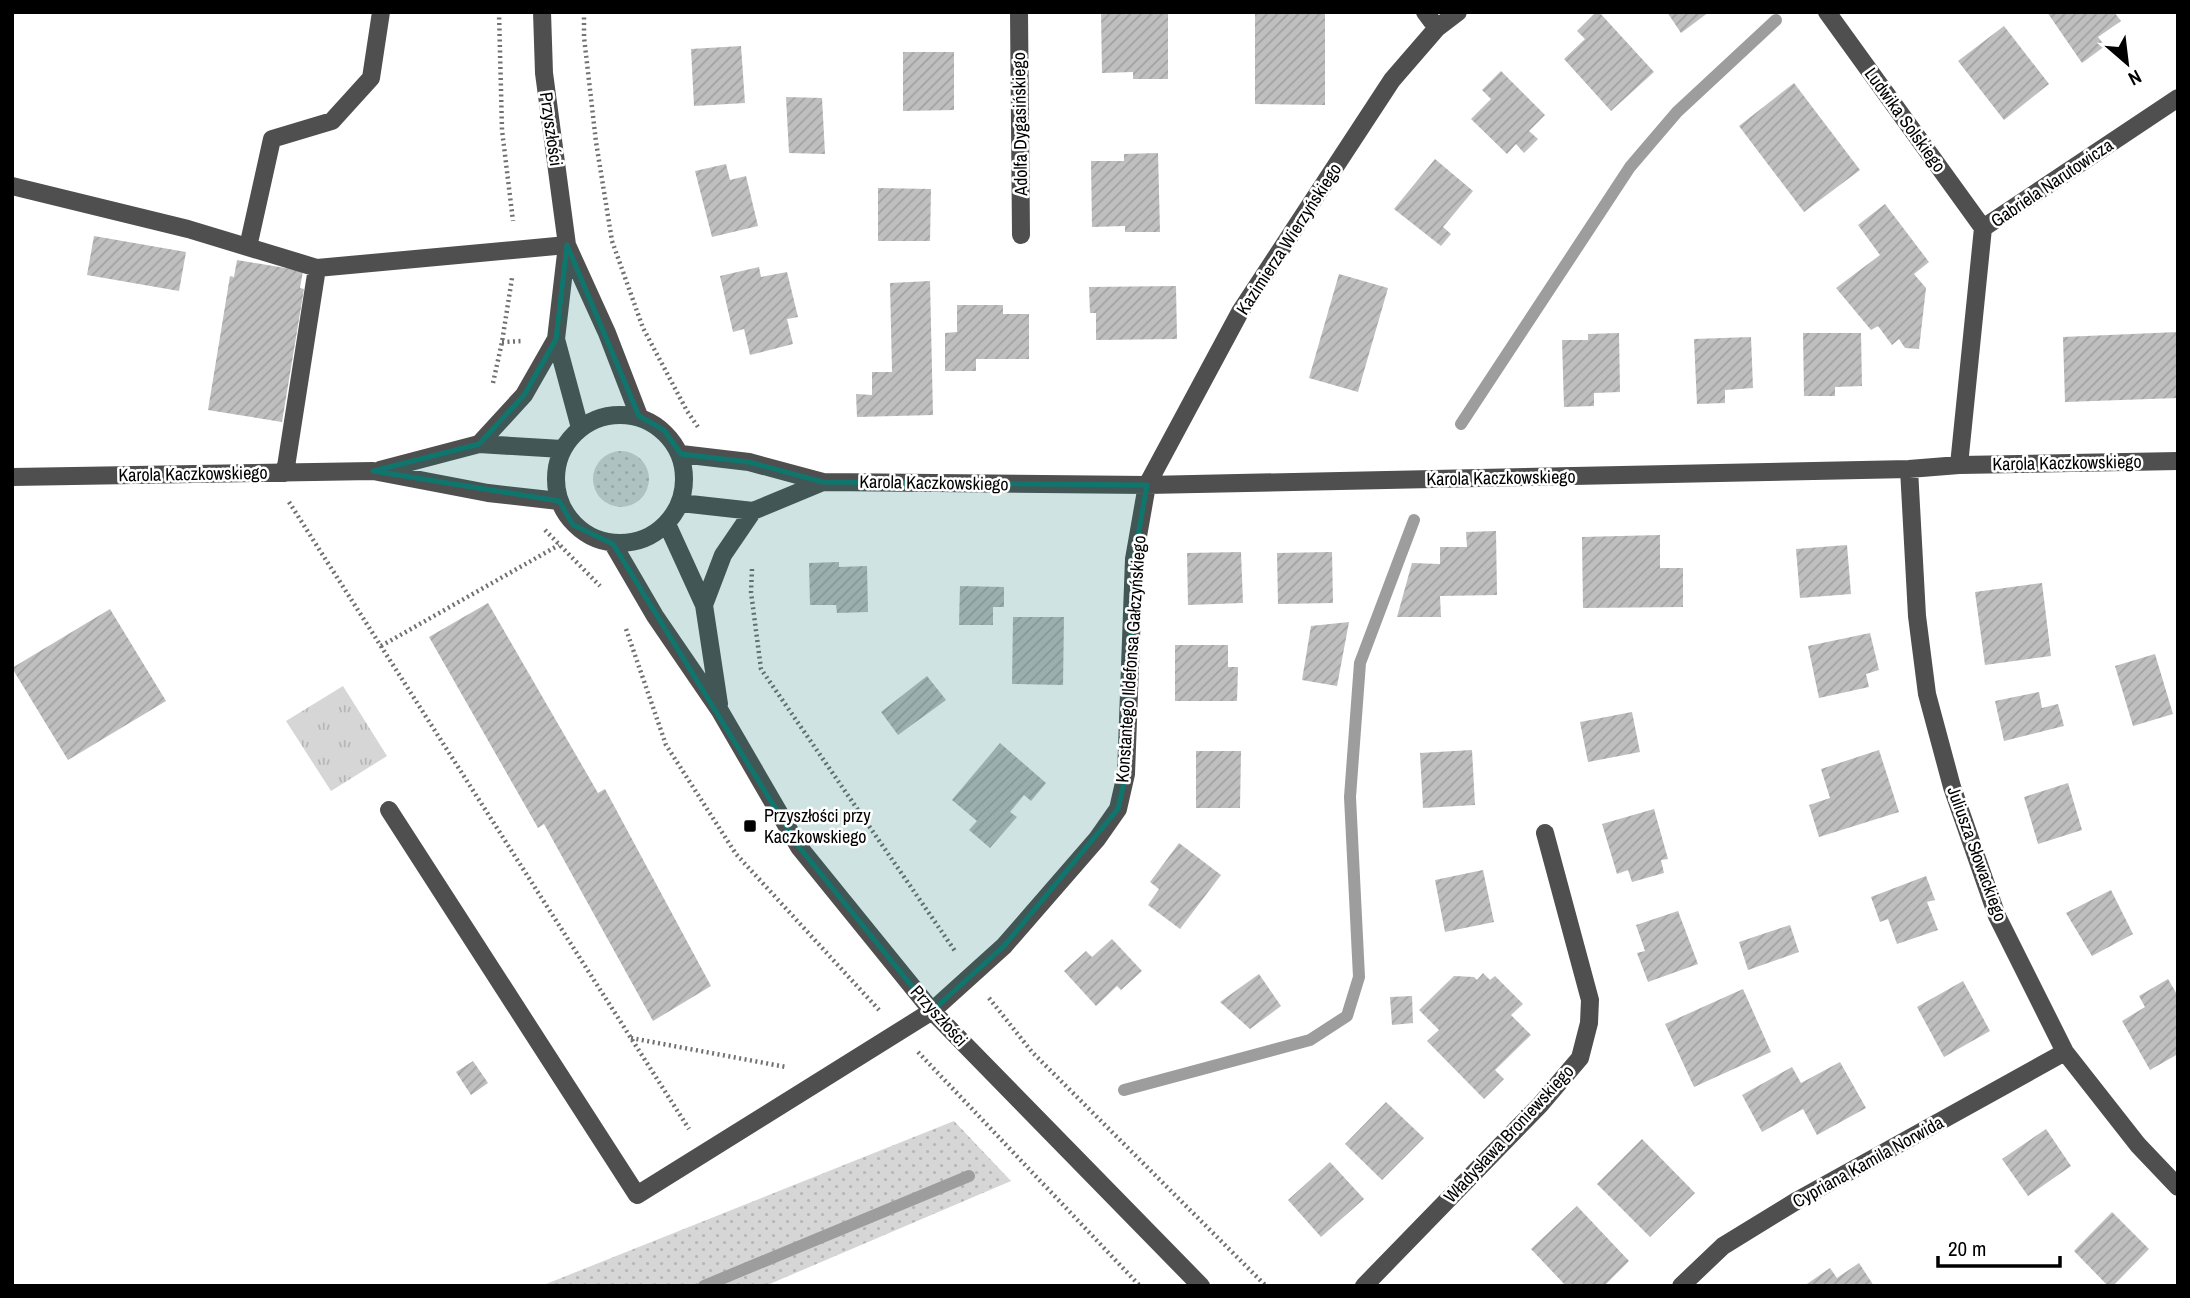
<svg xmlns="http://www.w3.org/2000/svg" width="2190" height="1298" font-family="'Archivo Narrow',sans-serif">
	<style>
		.grass { fill: url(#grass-dots) }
		.park { fill: url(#park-tufts) }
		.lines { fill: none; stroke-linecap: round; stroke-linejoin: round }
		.stream { stroke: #9d9d9d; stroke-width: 12 }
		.building { fill: url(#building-hatch) }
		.path { stroke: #717171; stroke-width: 4.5; stroke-dasharray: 2 3.5; stroke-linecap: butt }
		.minor { stroke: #4f4f4f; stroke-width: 18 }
		.marked { fill: #0f766e; fill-opacity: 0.2; stroke: #0f766e; stroke-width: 5; stroke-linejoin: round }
		.poi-dot { fill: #000; stroke: #fff; stroke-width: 2.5 }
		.labels { text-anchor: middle; stroke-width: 5; stroke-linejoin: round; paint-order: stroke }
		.street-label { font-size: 18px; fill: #000; stroke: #fff }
		.poi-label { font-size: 18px; fill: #000; stroke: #fff; text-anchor: start }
	</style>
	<defs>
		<pattern id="grass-dots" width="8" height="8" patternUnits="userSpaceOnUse" patternTransform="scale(1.75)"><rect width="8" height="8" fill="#d6d6d6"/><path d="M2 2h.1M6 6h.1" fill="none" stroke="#b6b6b6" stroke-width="1.8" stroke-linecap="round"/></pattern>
		<pattern id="park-tufts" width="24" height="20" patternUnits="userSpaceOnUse" patternTransform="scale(1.75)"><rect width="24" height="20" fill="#d6d6d6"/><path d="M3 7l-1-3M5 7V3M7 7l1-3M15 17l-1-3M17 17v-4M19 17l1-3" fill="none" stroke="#b6b6b6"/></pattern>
		<pattern id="building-hatch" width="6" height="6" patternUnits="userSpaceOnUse" patternTransform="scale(1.75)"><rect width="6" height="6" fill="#bfbfbf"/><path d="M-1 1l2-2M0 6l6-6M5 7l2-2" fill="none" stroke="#a2a2a2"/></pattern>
	</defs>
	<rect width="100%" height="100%" fill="#fff"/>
	<path class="grass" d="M593 479a28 28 0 1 1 56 0a28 28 0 1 1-56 0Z
		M954,1121L1011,1181L765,1286H541Z"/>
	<path class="park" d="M343,686L387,756L331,791L286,721Z"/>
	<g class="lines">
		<path class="stream" d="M1461,424L1630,167L1677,112L1776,20
			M1124,1090L1310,1040L1347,1016L1359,977L1350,797L1360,663L1414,520
			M704,1286L969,1176"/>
	</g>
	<path class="building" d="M1101,12H1168V79H1133V72L1102,73Z
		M1255,12H1325V105L1255,104Z
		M1596,12H1599L1654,72L1611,111L1564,59L1585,39L1577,31Z
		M1667,12H1709L1681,33Z
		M2047,12H2114L2121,21L2098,37L2105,46L2082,63Z
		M2004,26L2049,84L2004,120L1958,61Z
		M741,46L745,103L694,106L691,49Z
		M903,52H954V110L903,111Z
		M1501,71L1545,115L1529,131L1538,139L1524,153L1516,144L1507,154L1471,119L1491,99L1482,90Z
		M1794,83L1860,170L1804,212L1739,126Z
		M786,97L822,98L825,154L789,153Z
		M1158,153L1160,232H1125V226L1092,227L1091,161H1124V154Z
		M1435,159L1473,191L1443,227L1451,234L1441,246L1394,209Z
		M726,164L730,180L746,176L758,226L712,237L695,171Z
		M878,188L931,189L930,241H878Z
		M1885,204L1929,262L1914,274L1926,288L1919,349L1905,348L1899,339L1892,345L1878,326L1871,330L1836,288L1880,255L1858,225Z
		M94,236L186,252L179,291L87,275Z
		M237,260L303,271L300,288L304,289L282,422L208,410L230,276L234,277Z
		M759,267L761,277L787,272L798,317L787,319L793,344L750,355L744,329L733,332L720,276Z
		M1339,274L1388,288L1358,392L1309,378Z
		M930,281L933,415L857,417L856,394L872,395V372H892L890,283Z
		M1176,286L1177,339L1096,340V313H1090L1089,287Z
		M957,305H1003V314H1029V359H976V371H945V333L957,332Z
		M2178,332V398L2065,402L2063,337Z
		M1619,333L1620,392L1594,393V406L1564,407L1562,340H1588V334Z
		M1803,333H1861L1862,386L1835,387V396H1804Z
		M1751,337L1753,388L1725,390V403L1697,404L1694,339Z
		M1496,531L1497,595L1440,596L1441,617H1397L1412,563L1440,564V547H1467L1466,532Z
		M1660,535V568H1683V607L1583,608L1582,537Z
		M1847,545L1851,594L1800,598L1796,549Z
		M1241,552L1243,603L1188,605L1187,553Z
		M1332,552L1333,603L1278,604L1277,553Z
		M839,562V567L867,566L868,612L837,613L836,605H810L809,563Z
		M2042,583L2051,656L1985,665L1975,592Z
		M960,586L1004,587V607H993V625H959Z
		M488,603L598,793L605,789L711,986L653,1021L544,824L538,828L429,637Z
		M110,609L166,701L68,760L12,668Z
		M1013,617H1064L1063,685L1012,684Z
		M1349,622L1337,686L1302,680L1311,626Z
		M1870,633L1879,670L1866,674L1869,687L1819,698L1808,646Z
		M1175,645H1228V667H1238L1237,701H1175Z
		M2155,654L2173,714L2133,726L2115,666Z
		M927,676L946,700L898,735L881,712Z
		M2039,692L2042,708L2058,704L2064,726L2004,741L1995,701Z
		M1632,712L1640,752L1588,762L1580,722Z
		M1000,743L1046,783L1031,801L1024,795L1010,812L1017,817L990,848L969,830L977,821L952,800Z
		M1472,750L1475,805L1423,808L1420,753Z
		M1879,750L1899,812L1819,837L1809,805L1830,798L1821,769Z
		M1196,751H1241L1240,808H1196Z
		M2068,783L2082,830L2038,844L2024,797Z
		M1654,809L1668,859L1661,860L1664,873L1632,882L1628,870L1617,874L1602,824Z
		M1179,843L1221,875L1180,929L1148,905L1159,889L1150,882Z
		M1483,870L1494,922L1445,932L1435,880Z
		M1926,876L1935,900L1927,902L1938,930L1897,944L1888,919L1880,922L1871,897Z
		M2111,890L2133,934L2092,956L2066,913Z
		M1678,911L1698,964L1648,982L1637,953L1645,951L1636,925Z
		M1790,925L1799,952L1748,970L1739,942Z
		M1112,939L1142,971L1121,990L1117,986L1096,1006L1064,971L1086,951L1092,957Z
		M1483,973L1490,980L1495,976L1523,1004L1511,1015L1531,1035L1495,1070L1504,1079L1484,1099L1427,1041L1439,1030L1419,1010L1454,976L1474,977L1477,980Z
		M1259,974L1281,1006L1250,1029L1220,1002Z
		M2168,979L2178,996V1054L2150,1070L2122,1021L2145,1007L2139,996Z
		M1963,981L1990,1031L1944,1057L1917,1007Z
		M1743,989L1771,1052L1694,1087L1665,1024Z
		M1412,996L1413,1023L1392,1025L1390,997Z
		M473,1061L488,1083L471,1095L456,1072Z
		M1840,1062L1866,1108L1817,1135L1803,1109L1762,1132L1742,1095L1792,1067L1801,1083Z
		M1386,1102L1424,1138L1382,1180L1345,1144Z
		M2046,1129L2071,1166L2028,1196L2002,1159Z
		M1642,1139L1695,1193L1650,1237L1597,1184Z
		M1330,1162L1364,1199L1321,1237L1288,1200Z
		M1577,1206L1629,1261L1604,1286H1566L1531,1249Z
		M2112,1212L2149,1249L2113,1286H2108L2074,1251Z
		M1859,1263L1874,1286H1804L1830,1268L1837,1278Z"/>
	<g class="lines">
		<path class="path" d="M499,12L502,130L513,221
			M584,12V37L596,142L612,241L643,328L687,411L698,427
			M502,342L523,341
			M493,383L502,342L512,278
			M289,502L689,1129
			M545,530L600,586
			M752,569L751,592L761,669L955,951
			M626,629L666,745L736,854L879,1010
			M381,646L559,545
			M989,998L1032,1052L1266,1286
			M631,1038L786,1067
			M918,1052L1140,1286"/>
		<path class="minor" d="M542,12L544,73L567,245L556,339L580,428
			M1019,12L1021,235
			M1425,12L1437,28
			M1827,12L1983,228
			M12,186L188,229L317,268L285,473
			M567,245L607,333L639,416
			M248,247L272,139L332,121L371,78L381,12
			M317,268L567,245
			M556 479a64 64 0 1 1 128 0a64 64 0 1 1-128 0Z
			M479,444L524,395L556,339
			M681,454L749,462L823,482L1147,485L1909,469L1959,465L2178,461
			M1959,465L1983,228L2178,98
			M1909,469L1917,616L1927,694L1952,787L1997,916L2065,1052L2138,1145L2178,1187
			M380,470L479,444L562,449
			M12,477L373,471L488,493L559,501
			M681,503L753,511L823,482
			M667,524L704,605L719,704
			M613,544L655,616L720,711L799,847L932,1011L1201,1286
			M704,605L723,555L753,511
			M389,810L637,1195L932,1011L1004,946L1097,839L1118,809L1126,774L1134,559L1147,485L1240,312L1392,80L1437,28L1458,12
			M1364,1286L1540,1105L1580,1058L1589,1023L1590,1000L1545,833
			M1681,1286L1723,1246L1798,1200L2065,1052"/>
	</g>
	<path class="marked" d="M567,245L639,416L664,430L681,454L749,462L823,482L1147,485L1134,559L1126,774L1118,809L1004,946L932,1011L799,847L613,544L573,525L559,501L373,471L479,444L524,395L556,339Z"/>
	<rect class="poi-dot" x="743" y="819" width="14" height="14" rx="3.5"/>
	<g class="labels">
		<g class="street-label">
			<text transform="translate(1905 120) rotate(54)" y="6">Ludwika Solskiego</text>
			<text transform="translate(1020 124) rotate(-91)" y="6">Adolfa Dygasińskiego</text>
			<text transform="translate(551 129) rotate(82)" y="6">Przyszłości</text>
			<text transform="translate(2052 183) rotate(-34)" y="6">Gabriela Narutowicza</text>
			<text transform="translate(1289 239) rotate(-57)" y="6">Kazimierza Wierzyńskiego</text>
			<text transform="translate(2067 463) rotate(-1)" y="6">Karola Kaczkowskiego</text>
			<text transform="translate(193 474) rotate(-1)" y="6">Karola Kaczkowskiego</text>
			<text transform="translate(1501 478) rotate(-1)" y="6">Karola Kaczkowskiego</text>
			<text transform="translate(934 483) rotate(1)" y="6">Karola Kaczkowskiego</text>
			<text transform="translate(1131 659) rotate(-86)" y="6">Konstantego Ildefonsa Gałczyńskiego</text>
			<text transform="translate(1977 854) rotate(70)" y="6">Juliusza Słowackiego</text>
			<text transform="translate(939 1016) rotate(48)" y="6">Przyszłości</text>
			<text transform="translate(1509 1134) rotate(-47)" y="6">Władysława Broniewskiego</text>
			<text transform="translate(1868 1162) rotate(-29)" y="6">Cypriana Kamila Norwida</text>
		</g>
		<g class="poi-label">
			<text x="764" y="822">Przyszłości przy<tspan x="764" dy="21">Kaczkowskiego</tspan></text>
		</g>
	</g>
	<rect width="2190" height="1298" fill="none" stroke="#000000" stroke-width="28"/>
	<g transform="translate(2127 63) rotate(152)" stroke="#ffffff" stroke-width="5" paint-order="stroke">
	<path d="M0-5L12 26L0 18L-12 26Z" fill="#000000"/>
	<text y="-10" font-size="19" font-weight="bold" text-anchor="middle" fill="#000000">N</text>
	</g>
	<path d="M1938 1256v10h122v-10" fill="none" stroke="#000000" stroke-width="3.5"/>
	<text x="1948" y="1256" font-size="21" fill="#000000" stroke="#ffffff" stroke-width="5" paint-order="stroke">20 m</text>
</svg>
